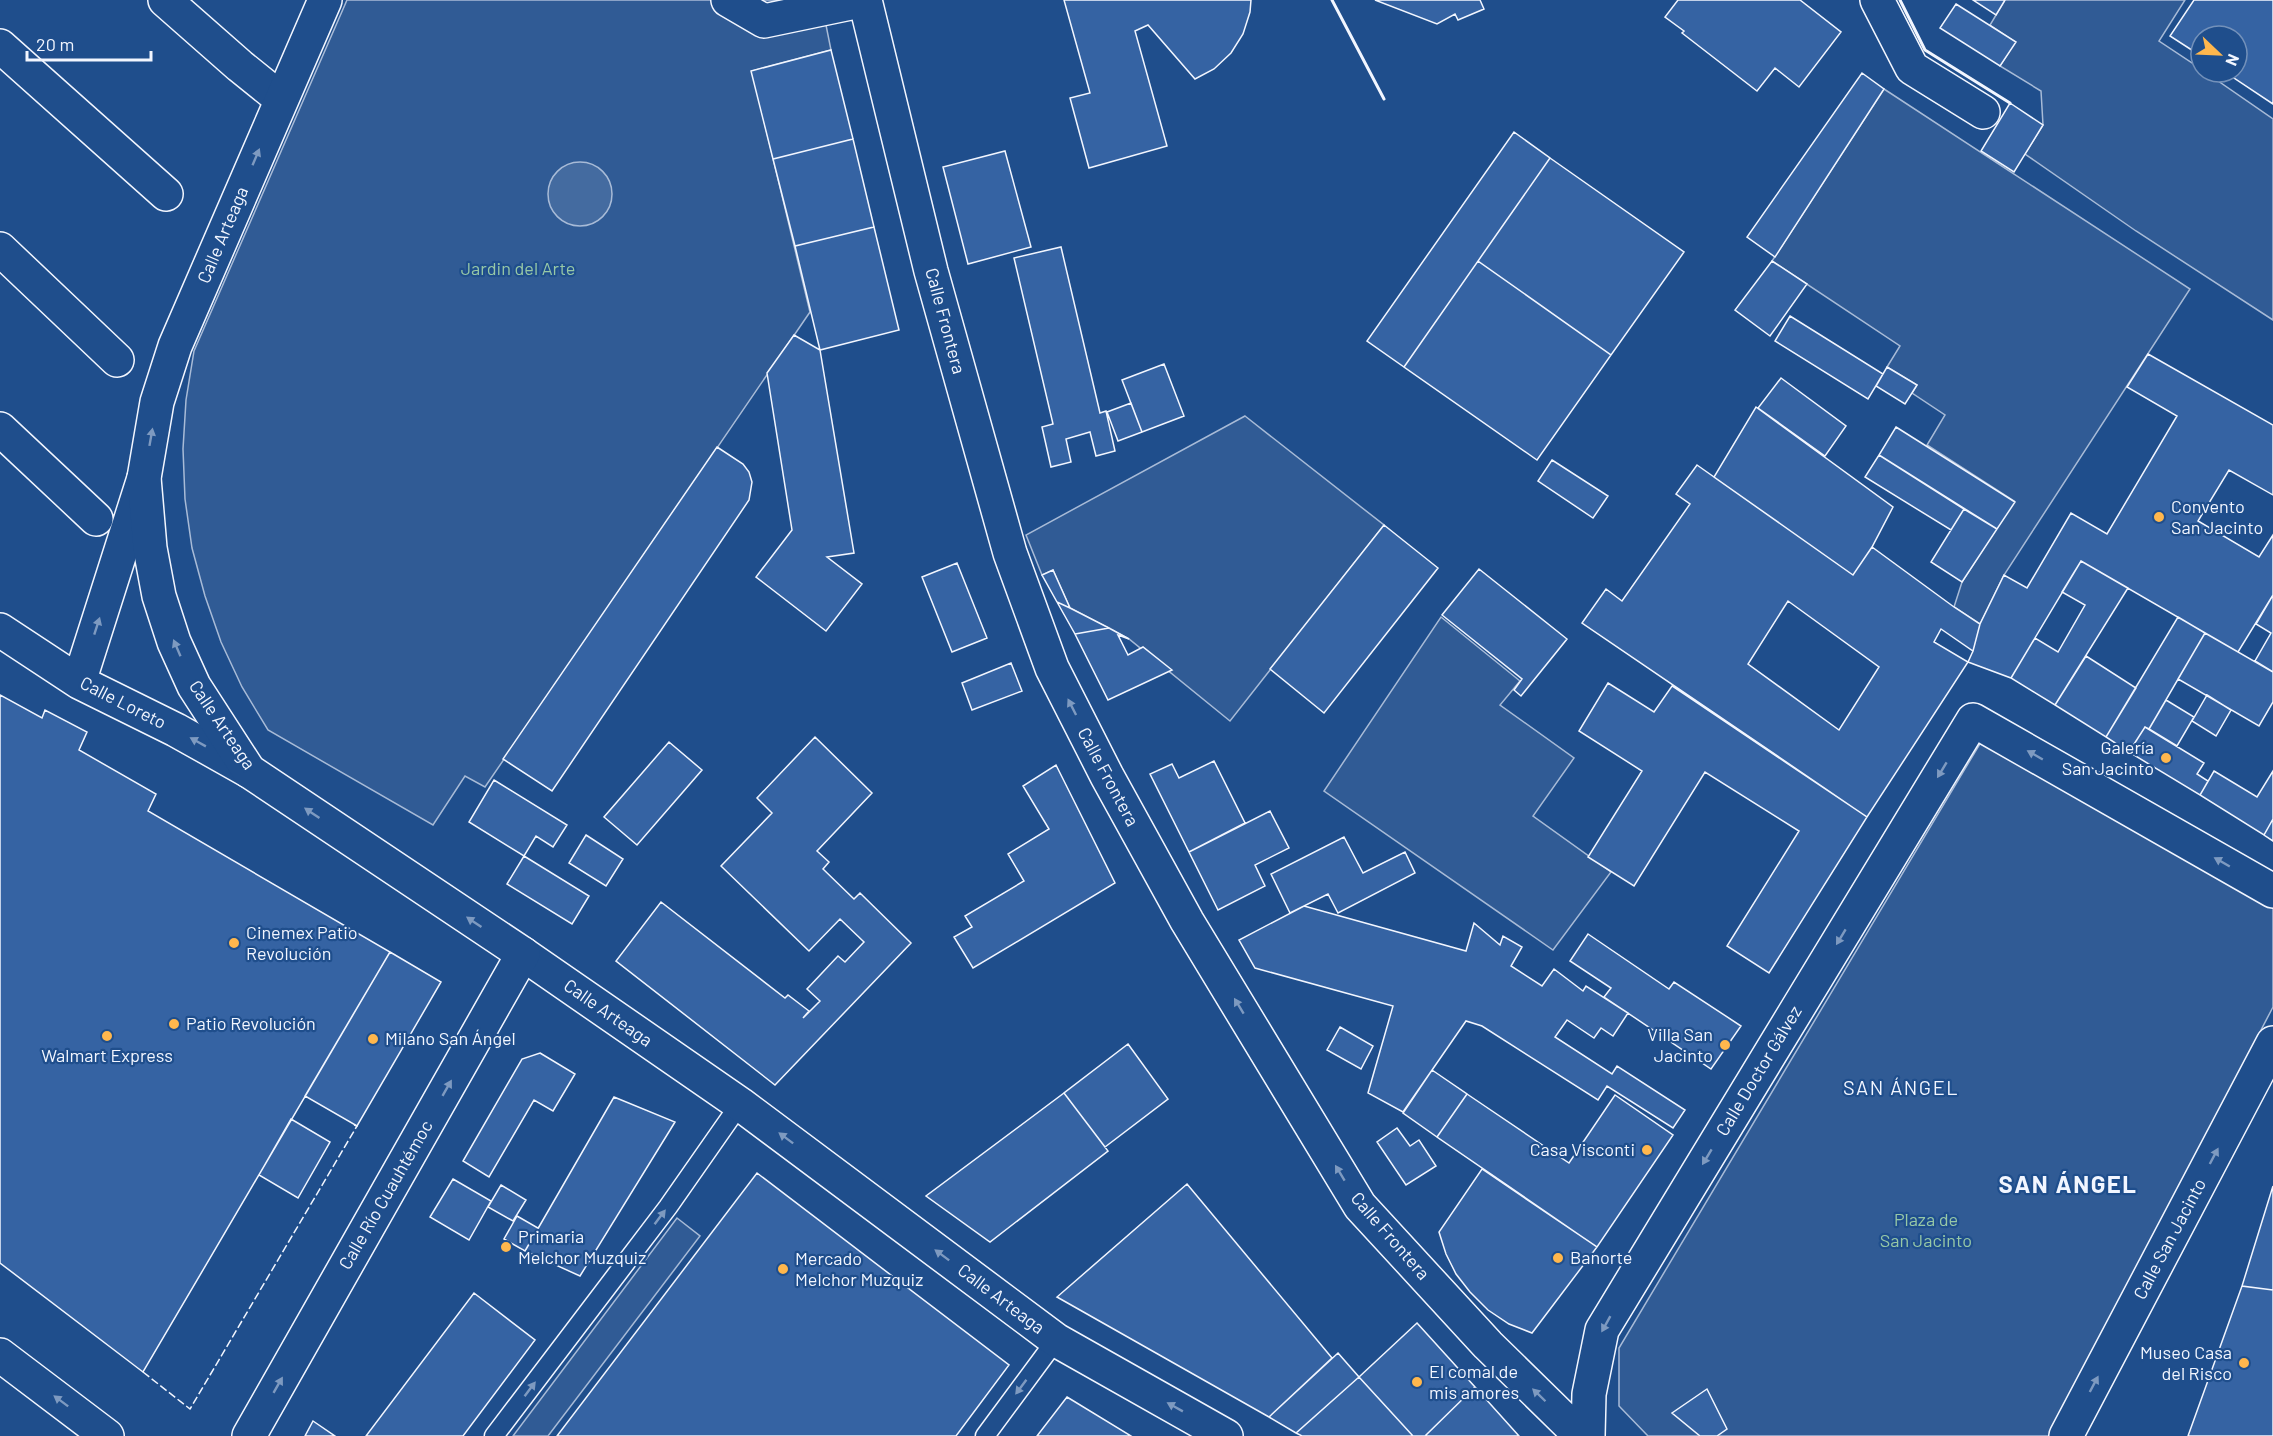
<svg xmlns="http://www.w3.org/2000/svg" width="2273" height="1436" font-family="Barlow,sans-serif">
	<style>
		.built { fill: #305b95; stroke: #a8bbd7; stroke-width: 1.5 }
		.water { fill: #446ba0; stroke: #a8bbd7; stroke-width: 1.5 }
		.building { fill: #3563a3; stroke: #f2f6ff; stroke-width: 1.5; fill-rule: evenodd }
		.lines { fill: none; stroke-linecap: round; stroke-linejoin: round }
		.lane-casing { stroke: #f2f6ff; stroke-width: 21 }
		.street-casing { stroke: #f2f6ff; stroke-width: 36 }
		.secondary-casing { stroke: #f2f6ff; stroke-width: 36 }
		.primary-casing { stroke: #f2f6ff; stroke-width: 36 }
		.lane { stroke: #1f4e8c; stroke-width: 18 }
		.street { stroke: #1f4e8c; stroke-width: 33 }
		.secondary { stroke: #1f4e8c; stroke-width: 33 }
		.primary { stroke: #1f4e8c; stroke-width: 33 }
		.fence { stroke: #f2f6ff; stroke-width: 1.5; stroke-dasharray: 8 3; stroke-linecap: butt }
		.wall { stroke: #f2f6ff; stroke-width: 3 }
		.oneway { fill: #7e9ac0 }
		.poi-dot { fill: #ffb74d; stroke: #1f4e8c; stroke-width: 2 }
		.labels { text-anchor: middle; stroke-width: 4.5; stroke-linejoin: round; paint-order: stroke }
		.street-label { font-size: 18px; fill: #f2f6ff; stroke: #1f4e8c }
		.park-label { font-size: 18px; fill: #97c8a6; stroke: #1f4e8c }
		.poi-label { font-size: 18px; fill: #f2f6ff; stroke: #1f4e8c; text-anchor: start }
		.neighbourhood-label { font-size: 20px; letter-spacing: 1.5px; fill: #f2f6ff; stroke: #1f4e8c }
		.district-label { font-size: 24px; font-weight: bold; letter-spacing: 1.5px; fill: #f2f6ff; stroke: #1f4e8c }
	</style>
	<rect width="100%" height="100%" fill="#1f4e8c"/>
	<path class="built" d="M347,0H821L831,50L752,71L810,312L485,787L465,776L433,825L268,730L242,687L221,642L205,596L192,548L185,499L183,449L186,400L194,351Z
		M2005,0H2185L2159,41L2201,69V72H2205L2273,119V320L2136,231L2025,154L2043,125L2041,91L2000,66L2015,42L1990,25Z
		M1884,89L2190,289L2004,575L1980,624L1954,607L1962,582L2014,501L1927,445L1945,415L1912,393L1917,385L1887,367L1900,346L1772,261Z
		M1245,416L1384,525L1230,721L1129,639L1070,608L1053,570L1042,575L1026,535Z
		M1441,617L1520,681L1500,705L1574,758L1533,816L1611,872L1553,950L1324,791Z
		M1981,742L2273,905V1007L2049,1436H1648L1619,1406V1348Z
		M677,1218L700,1236L548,1436H513Z"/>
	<path class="water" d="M548 194a32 32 0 1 1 64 0a32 32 0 1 1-64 0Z"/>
	<path class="building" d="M1064,0H1251L1250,12L1243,34L1231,53L1214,69L1195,79L1148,25L1135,31L1167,146L1089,168L1070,98L1090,93Z
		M1375,0H1480L1484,9L1458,20L1455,14L1437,24Z
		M1678,0H1800L1841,32L1799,87L1775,68L1757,91L1682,33L1684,31L1665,17Z
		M1973,0H2005L1996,15Z
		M2194,0H2273V104L2225,72H2237V36H2201V56L2170,36Z
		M1956,4L2016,42L2000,66L1940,28Z
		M831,50L853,139L773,159L751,71Z
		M1862,73L1884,89L1775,257L1747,237Z
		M2010,103L2043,125L2014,172L1981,151Z
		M1514,132L1550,158L1404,367L1367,341Z
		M853,139L874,227L795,246L773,159Z
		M1005,151L1031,247L968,264L943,167Z
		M1550,158L1684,252L1611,355L1478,261Z
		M874,227L899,330L820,350L795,246Z
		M1061,247L1100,413L1106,411L1115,451L1096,456L1090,432L1066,439L1071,462L1051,467L1042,427L1053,424L1014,258Z
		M1478,261L1611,355L1537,460L1404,367Z
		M1772,261L1807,284L1770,336L1735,310Z
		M1790,316L1883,374L1868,399L1775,341Z
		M794,335L820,350L854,553L827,557L862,584L826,631L756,577L792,530L767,373Z
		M2148,354L2273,425V495L2229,470L2198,521L2259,557L2273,535V595L2238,652L2081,561L2011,678L1968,662L1973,651L1980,624L2004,575L2027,588L2071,513L2107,534L2177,416L2127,387Z
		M1164,364L1184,416L1142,432L1122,380Z
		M1887,367L1917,385L1905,404L1876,386Z
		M1781,378L1846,426L1825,456L1758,408Z
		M1131,403L1142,432L1118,441L1107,412Z
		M1756,407L1893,507L1872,547L1853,575L1714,477Z
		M1896,427L2015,502L1997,529L1879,455Z
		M717,447L743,464L749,472L752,482L749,500L552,791L503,759Z
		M1879,455L1964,509L1951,530L1865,477Z
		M1552,460L1608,496L1593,518L1538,481Z
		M1697,465L1853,575L1872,547L1954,607L1980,624L1973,651L1941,629L1934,642L1968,662L1867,817L1582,623L1606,589L1622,601L1690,504L1676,494ZM1788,601L1879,667L1839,730L1748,664Z
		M1964,509L1997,529L1962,582L1931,562Z
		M1384,525L1438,568L1324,713L1270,669Z
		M2081,561L2128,588L2055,705L2011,678L2035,638L2058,652L2085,605L2062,592Z
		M957,563L987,638L952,652L922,577Z
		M1479,569L1567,639L1521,696L1514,690L1522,679L1442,615Z
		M1053,570L1070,608L1057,602L1042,575Z
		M2273,595V672L2255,661L2271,633L2256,624Z
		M1057,602L1070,608L1109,628L1075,634Z
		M2178,617L2205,633L2149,729L2145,727L2129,752L2106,737Z
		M1109,628L1129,639L1118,635L1128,655L1143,647L1172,670L1108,700L1075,634Z
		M2205,633L2273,672V702L2259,726L2178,679Z
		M2086,656L2136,688L2106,737L2055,705Z
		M1011,663L1022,691L972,710L962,683Z
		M1608,683L1654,712L1672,686L1867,817L1769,973L1727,946L1799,831L1705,772L1634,886L1588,857L1642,771L1579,731Z
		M0,695L42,718L45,710L87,732L79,750L156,794L148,811L390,952L143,1372L0,1263Z
		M2207,695L2231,710L2216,736L2192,721Z
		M2166,700L2194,717L2177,746L2149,729Z
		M2145,727L2204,763L2197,774L2208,781L2200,795L2129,752Z
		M815,737L872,793L817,851L829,862L823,869L854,899L860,893L911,943L775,1085L616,961L661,902L785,998L788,995L809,1011L803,1018L820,1001L807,989L838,956L845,962L864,942L840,919L809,951L721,866L772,813L757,798Z
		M669,742L702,770L637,845L604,817Z
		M1214,761L1245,823L1189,852L1150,774L1172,764L1179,778Z
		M1056,765L1115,883L973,968L954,937L972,927L965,916L1024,881L1008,854L1049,829L1023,786Z
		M2214,771L2257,797L2273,771V819L2264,835L2200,795Z
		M494,780L567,825L553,847L536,836L524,856L469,822Z
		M1270,811L1289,848L1255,865L1265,886L1218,910L1189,852Z
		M2273,819V841L2264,835Z
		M586,835L623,859L606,886L569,863Z
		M1344,837L1363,873L1405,852L1415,873L1338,913L1328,894L1290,913L1271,874Z
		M524,856L589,896L572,924L507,884Z
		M1304,906L1466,951L1474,923L1500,945L1503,936L1522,947L1511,966L1542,986L1554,969L1583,991L1586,986L1628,1013L1613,1036L1601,1028L1594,1038L1567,1020L1555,1037L1612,1074L1617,1066L1685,1110L1673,1128L1607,1086L1598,1100L1482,1026L1466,1021L1403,1112L1368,1093L1393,1006L1255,968L1239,940Z
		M1588,934L1669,989L1674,982L1741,1026L1711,1069L1604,997L1611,988L1570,961Z
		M390,952L441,982L357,1126L305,1096Z
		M1340,1027L1373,1046L1361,1069L1327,1050Z
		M1128,1044L1168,1099L1105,1147L1064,1093Z
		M540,1053L575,1074L553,1111L534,1100L489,1177L463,1161L522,1059Z
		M1432,1070L1467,1094L1437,1137L1403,1113Z
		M1064,1093L1108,1151L990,1242L926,1196Z
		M1467,1094L1569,1163L1615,1095L1673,1135L1597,1247L1437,1137Z
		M614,1097L675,1122L580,1276L525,1251Z
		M291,1119L330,1142L298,1198L259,1175Z
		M1397,1128L1410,1146L1419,1140L1436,1166L1406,1185L1377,1142Z
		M1482,1169L1597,1247L1532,1333L1509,1324L1488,1310L1470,1292L1456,1274L1446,1254L1439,1232Z
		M757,1173L1009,1365L956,1436H557Z
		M453,1179L491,1201L469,1240L430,1217Z
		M1187,1184L1332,1358L1269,1417L1057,1297Z
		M501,1185L526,1200L513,1221L488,1207Z
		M2273,1186V1290L2242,1286Z
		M517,1216L538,1228L525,1251L504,1239Z
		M2242,1286L2273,1290V1436H2188Z
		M474,1293L535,1340L463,1436H366Z
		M1417,1323L1475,1387L1425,1436H1413L1359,1377Z
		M1338,1353L1359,1377L1296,1433L1269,1417Z
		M1359,1377L1413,1436H1302L1296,1433Z
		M1475,1387L1519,1436H1425Z
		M1707,1389L1727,1429L1717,1436H1700L1672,1413Z
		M1067,1397L1131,1436H1037Z
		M313,1421L335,1436H305Z"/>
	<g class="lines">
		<g class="lane-casing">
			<path id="lane" d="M494,1436L668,1207L740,1104
				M985,1436L1056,1340"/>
		</g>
		<g class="street-casing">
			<path id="street" d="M165,0L240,66L281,99
				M728,0L764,21L865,0
				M865,0L931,271L1010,553L1052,668L1107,776L1187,921L1360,1206L1488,1345L1581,1436
				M1877,0L1912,68L1983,112
				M0,46L166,194
				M0,249L117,360
				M0,429L96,519
				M0,630L79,682L176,730L249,771
				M79,682L144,478
				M523,954L740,1104L1056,1340L1226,1436
				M1588,1436L1589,1394L1602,1330L1973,720L2273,891
				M2066,1436L2273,1043"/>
		</g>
		<g class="secondary-casing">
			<path id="secondary" d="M249,1436L523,954L249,771L194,686L174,642L159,596L150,548L144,478L157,402L175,346L325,0"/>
		</g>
		<g class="primary-casing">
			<path id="primary" d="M0,1355L107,1436"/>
		</g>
		<use href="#lane" class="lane"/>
		<use href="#street" class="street"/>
		<use href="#secondary" class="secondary"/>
		<use href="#primary" class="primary"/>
		<path class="fence" d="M143,1372L190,1409L357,1126L354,1125"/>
		<path class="wall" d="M1332,0L1384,99
			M1900,0L1925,50L2010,103"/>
	</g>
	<defs><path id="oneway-solid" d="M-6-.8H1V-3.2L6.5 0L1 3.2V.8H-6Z" transform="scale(1.5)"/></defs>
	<g class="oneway">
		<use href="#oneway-solid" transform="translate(256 157) rotate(-67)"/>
		<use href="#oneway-solid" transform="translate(151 437) rotate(-80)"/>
		<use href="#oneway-solid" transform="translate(97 626) rotate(-72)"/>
		<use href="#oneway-solid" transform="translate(177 648) rotate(-113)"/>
		<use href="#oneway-solid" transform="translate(1072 707) rotate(-117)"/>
		<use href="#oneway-solid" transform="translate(198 742) rotate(-151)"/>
		<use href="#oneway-solid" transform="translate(2035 755) rotate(-150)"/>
		<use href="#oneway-solid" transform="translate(1942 770) rotate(121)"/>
		<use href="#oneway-solid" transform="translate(312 813) rotate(-146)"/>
		<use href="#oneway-solid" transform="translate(2222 862) rotate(-150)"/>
		<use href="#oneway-solid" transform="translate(474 922) rotate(-146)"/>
		<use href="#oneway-solid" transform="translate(1841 937) rotate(121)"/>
		<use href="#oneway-solid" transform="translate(1239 1006) rotate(-121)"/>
		<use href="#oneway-solid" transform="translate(447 1088) rotate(-60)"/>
		<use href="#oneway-solid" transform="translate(786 1138) rotate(-143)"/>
		<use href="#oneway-solid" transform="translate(2214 1156) rotate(-62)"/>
		<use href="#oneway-solid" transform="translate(1707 1157) rotate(121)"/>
		<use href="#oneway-solid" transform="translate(1340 1173) rotate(-121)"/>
		<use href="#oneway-solid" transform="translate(660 1217) rotate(-53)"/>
		<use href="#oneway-solid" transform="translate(942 1255) rotate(-143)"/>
		<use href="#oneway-solid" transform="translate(1606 1324) rotate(119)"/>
		<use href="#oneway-solid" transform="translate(2094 1384) rotate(-62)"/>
		<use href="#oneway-solid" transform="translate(278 1385) rotate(-60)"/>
		<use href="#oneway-solid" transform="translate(1021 1387) rotate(127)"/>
		<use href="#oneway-solid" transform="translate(530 1389) rotate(-53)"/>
		<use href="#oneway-solid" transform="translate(1539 1395) rotate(-136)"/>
		<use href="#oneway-solid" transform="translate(61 1401) rotate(-143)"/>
		<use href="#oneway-solid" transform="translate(1175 1407) rotate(-151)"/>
	</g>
	<g class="poi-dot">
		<circle cx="2159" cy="517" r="6"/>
		<circle cx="2166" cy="758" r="6"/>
		<circle cx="234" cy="943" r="6"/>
		<circle cx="174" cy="1024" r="6"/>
		<circle cx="107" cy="1036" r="6"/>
		<circle cx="373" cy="1039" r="6"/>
		<circle cx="1725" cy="1045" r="6"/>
		<circle cx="1647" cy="1150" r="6"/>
		<circle cx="506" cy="1247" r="6"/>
		<circle cx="1558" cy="1258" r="6"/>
		<circle cx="783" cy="1269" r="6"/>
		<circle cx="2244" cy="1363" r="6"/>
		<circle cx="1417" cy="1382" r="6"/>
	</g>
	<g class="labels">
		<g class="street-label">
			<text transform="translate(223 235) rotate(-67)" y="6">Calle Arteaga</text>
			<text transform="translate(945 321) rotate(75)" y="6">Calle Frontera</text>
			<text transform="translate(123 703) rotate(27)" y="6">Calle Loreto</text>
			<text transform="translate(222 725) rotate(56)" y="6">Calle Arteaga</text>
			<text transform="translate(1108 777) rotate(62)" y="6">Calle Frontera</text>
			<text transform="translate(608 1013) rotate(35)" y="6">Calle Arteaga</text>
			<text transform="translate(1759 1071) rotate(-59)" y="6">Calle Doctor Gálvez</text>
			<text transform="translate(386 1195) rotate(-60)" y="6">Calle Río Cuauhtémoc</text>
			<text transform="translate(1390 1236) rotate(49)" y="6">Calle Frontera</text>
			<text transform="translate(2170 1239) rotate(-62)" y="6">Calle San Jacinto</text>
			<text transform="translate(1001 1299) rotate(37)" y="6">Calle Arteaga</text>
		</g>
		<g class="park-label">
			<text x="518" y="275">Jardin del Arte</text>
			<text x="1926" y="1226">Plaza de<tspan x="1926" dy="21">San Jacinto</tspan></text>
		</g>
		<g class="poi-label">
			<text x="2171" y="513">Convento<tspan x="2171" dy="21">San Jacinto</tspan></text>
			<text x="2154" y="754" text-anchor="end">Galería<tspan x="2154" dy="21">San Jacinto</tspan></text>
			<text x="246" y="939">Cinemex Patio<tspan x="246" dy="21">Revolución</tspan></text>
			<text x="186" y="1030">Patio Revolución</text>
			<text x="1713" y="1041" text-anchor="end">Villa San<tspan x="1713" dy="21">Jacinto</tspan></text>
			<text x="385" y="1045">Milano San Ángel</text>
			<text x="107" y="1062" text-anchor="middle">Walmart Express</text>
			<text x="1635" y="1156" text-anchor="end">Casa Visconti</text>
			<text x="518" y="1243">Primaria<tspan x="518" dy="21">Melchor Muzquiz</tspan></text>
			<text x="1570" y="1264">Banorte</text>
			<text x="795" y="1265">Mercado<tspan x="795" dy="21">Melchor Muzquiz</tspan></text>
			<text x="2232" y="1359" text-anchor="end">Museo Casa<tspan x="2232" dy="21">del Risco</tspan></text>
			<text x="1429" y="1378">El comal de<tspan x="1429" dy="21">mis amores</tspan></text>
		</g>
		<g class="neighbourhood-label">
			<text x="1901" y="1095">SAN ÁNGEL</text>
		</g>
		<g class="district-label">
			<text x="2068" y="1193">SAN ÁNGEL</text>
		</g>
	</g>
	<g transform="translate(2219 54) rotate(113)"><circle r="28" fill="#1f4e8c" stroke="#7391ba" stroke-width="1.5"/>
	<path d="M0-4.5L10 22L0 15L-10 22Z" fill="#ffb74d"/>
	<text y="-9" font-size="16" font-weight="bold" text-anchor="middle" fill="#f2f6ff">N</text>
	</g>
	<path d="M27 51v9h124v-9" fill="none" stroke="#f2f6ff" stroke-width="3"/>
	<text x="36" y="51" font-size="18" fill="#f2f6ff" stroke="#1f4e8c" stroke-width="4.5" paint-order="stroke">20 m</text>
</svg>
